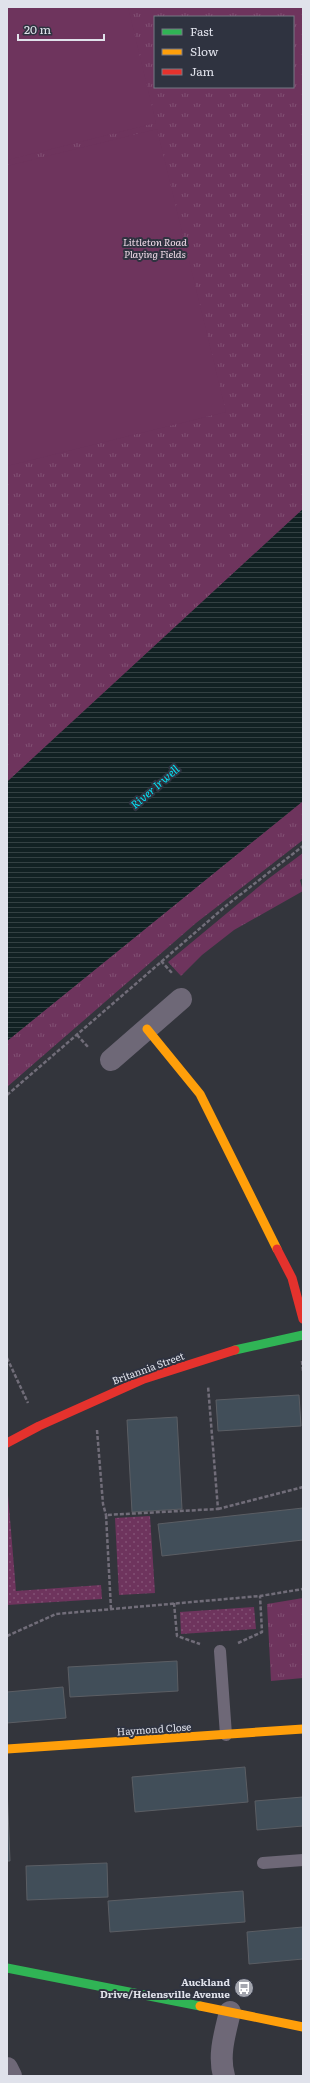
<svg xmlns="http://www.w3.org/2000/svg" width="310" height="2083" font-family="Literata,serif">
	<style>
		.grass { fill: url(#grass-tufts); fill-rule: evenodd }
		.garden { fill: url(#garden-dots) }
		.pitch { fill: #6e345d }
		.water { fill: url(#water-rules) }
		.building { fill: #414e59; stroke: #5b5e64 }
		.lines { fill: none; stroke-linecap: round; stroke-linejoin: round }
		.path { stroke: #716d79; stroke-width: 2.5; stroke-dasharray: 4 2; stroke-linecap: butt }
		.lane { stroke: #6e6877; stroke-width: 12 }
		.street { stroke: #6e6877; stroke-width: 22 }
		.fast { stroke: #30b455; stroke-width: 9 }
		.slow { stroke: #ff9f0a; stroke-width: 9 }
		.jam { stroke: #e5322d; stroke-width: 9 }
		.labels { text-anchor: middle; stroke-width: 4; stroke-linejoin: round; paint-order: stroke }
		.park-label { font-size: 10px; font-style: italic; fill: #f3ddea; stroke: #2f3340 }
		.street-label { font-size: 10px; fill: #e0e2eb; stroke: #2f3340 }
		.poi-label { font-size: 10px; font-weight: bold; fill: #e0e2eb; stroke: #2f3340; text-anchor: end }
		.water-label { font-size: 11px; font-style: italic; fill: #05e4f6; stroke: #2f3340 }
	</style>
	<defs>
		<pattern id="grass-tufts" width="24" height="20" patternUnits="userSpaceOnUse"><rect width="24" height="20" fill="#6e345d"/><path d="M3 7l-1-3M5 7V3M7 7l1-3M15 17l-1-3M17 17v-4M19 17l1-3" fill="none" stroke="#825174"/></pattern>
		<pattern id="garden-dots" width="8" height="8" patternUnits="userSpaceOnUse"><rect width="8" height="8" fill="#6e345d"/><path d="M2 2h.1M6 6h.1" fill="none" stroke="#825174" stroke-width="1.8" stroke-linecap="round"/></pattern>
		<pattern id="water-rules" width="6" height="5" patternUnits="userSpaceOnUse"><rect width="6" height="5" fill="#112123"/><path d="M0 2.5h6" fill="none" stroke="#334143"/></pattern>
	</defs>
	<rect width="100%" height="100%" fill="#33353c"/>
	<path class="grass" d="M7,7H303V509L7,782ZM155,17H293V87H155Z
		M303,801V840L196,923L7,1087V1041Z
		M303,853V878L300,880L303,891L234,930L202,955L181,976L168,962L268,879Z
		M303,1598V1678L271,1681L267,1604Z"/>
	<path class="garden" d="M7,1483L16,1591L101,1585L102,1599L7,1605Z
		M150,1516L155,1593L119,1595L115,1518Z
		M254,1607L256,1629L181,1634L180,1612Z"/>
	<path class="pitch" d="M7,7H128L156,123L7,160Z
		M157,129L226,412L7,466V166Z"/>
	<path class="water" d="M303,509V801L7,1041V782Z"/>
	<path class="building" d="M299,1395L301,1426L218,1431L216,1400Z
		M177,1417L182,1509L132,1512L127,1420Z
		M303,1508V1540L162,1556L158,1524Z
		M177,1661L178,1691L70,1697L68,1667Z
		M63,1687L66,1718L7,1723V1692Z
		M245,1767L248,1802L135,1812L132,1777Z
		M7,1786L10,1861H7Z
		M303,1797V1826L257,1830L255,1801Z
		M107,1863L108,1897L27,1900L26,1866Z
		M243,1891L245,1922L110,1932L108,1901Z
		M303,1927V1959L249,1964L247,1932Z"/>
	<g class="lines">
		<path class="path" d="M161,961L173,974
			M77,1035L89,1048
			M7,1095L227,905L303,846
			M7,1358L28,1403
			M302,1361L303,1371
			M97,1430L103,1504L106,1515
			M218,1509L303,1487
			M174,1603L177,1636L200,1644
			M111,1609L106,1515L218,1509L208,1386
			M7,1636L56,1614L260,1596L303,1589
			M238,1643L262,1632L260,1596"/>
		<path class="lane" d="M220,1651L226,1735
			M263,1863L303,1860"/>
		<path class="street" d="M111,1060L181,999
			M7,2068L11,2076
			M224,2076C218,2055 225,2033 230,2012"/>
		<path class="fast" d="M235,1350L303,1335
			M7,1968L200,2006"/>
		<path class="slow" d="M147,1029L200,1094L277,1249
			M7,1749L303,1729
			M200,2006L303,2027"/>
		<path class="jam" d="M277,1249L292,1278L303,1319
			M7,1443L39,1426L144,1379L235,1350"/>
	</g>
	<defs>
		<g id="bus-disc" transform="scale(1)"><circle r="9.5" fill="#a3a5ae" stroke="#2f3340"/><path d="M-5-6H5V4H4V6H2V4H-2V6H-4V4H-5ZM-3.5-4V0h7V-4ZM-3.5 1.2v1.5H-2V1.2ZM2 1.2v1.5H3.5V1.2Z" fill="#fff"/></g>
	</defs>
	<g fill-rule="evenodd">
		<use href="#bus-disc" x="244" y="1988"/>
	</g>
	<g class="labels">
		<g class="park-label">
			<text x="155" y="246">Littleton Road<tspan x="155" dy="12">Playing Fields</tspan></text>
		</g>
		<g class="street-label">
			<text transform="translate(148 1368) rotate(-20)" y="4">Britannia Street</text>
			<text transform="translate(154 1729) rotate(-4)" y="4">Haymond Close</text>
		</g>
		<g class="poi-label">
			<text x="230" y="1986">Auckland<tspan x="230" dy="12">Drive/Helensville Avenue</tspan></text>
		</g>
		<g class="water-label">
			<text transform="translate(155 787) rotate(-41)" y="4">River Irwell</text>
		</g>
	</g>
	<rect width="310" height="2083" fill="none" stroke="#e0e2eb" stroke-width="16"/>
	<rect x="154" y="16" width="140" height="72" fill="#2f3340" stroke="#767984"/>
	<rect x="162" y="29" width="20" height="6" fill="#30b455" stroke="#767984"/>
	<text x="190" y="36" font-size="12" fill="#e0e2eb">Fast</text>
	<rect x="162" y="49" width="20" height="6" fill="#ff9f0a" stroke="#767984"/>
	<text x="190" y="56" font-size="12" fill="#e0e2eb">Slow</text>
	<rect x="162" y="69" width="20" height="6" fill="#e5322d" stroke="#767984"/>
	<text x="190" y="76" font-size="12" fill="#e0e2eb">Jam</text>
	<path d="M18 34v6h86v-6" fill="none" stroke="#e0e2eb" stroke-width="2"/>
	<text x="24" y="34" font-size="12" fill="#e0e2eb" stroke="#2f3340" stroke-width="3" paint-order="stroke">20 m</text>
</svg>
